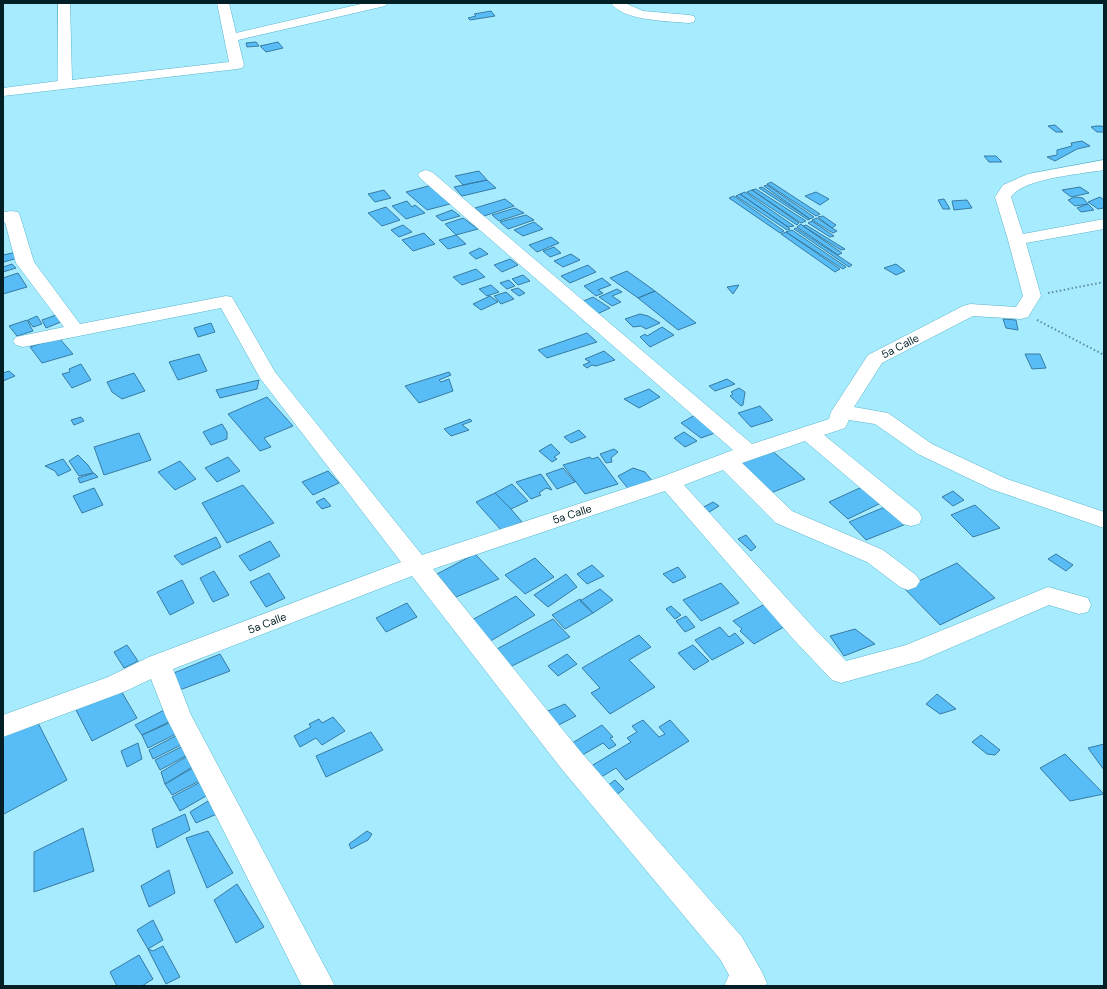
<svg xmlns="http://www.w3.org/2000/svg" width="1107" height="989" font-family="'DM Sans',sans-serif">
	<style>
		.building { fill: #58bdf6; stroke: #377ba3 }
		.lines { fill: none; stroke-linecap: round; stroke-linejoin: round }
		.minor-casing { stroke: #5bb5cc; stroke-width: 1 }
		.path { stroke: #5c8e9c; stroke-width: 2; stroke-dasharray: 1.5 2.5; stroke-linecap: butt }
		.minor { fill: #fff; fill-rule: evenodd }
		.labels { text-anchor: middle; stroke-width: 4; stroke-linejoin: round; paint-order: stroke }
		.street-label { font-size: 11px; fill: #021f26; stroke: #fff }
	</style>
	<rect width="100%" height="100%" fill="#a6ebfe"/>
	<path class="building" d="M491,11L495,16L470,20L468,18L476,16L474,14Z
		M256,42L259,46L247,47L246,43Z
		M278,42L283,48L266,52L260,46Z
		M1055,125L1063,132H1056L1048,126Z
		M1096,126H1102L1104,128V132H1097L1091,127Z
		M1082,141L1090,146L1077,149L1055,161L1047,157L1057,155V150L1072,146L1071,143Z
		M984,156H996L1002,162H989Z
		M479,171L487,180L463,185L455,176Z
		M487,180L496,188L462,196L454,187Z
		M771,182L820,214L816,216L767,184Z
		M432,185L450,204L427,210L406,192Z
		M767,185L814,217L810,219L764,186Z
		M762,187L810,219L808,220L759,188Z
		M1080,187L1089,193L1071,197L1062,190Z
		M756,189L806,221L801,223L752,190Z
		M384,190L391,198L375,202L368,194Z
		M752,190L799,223L797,225L747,192Z
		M745,192L794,226L788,227L740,194Z
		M816,192L829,199L820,205L805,196Z
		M740,194L788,227L790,229L787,230L736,196Z
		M734,196L784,231L780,233L729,198Z
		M1075,197L1083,198L1088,204L1075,206L1068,200Z
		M1100,197L1104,200V208L1098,209L1088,202Z
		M505,199L514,206L484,216L475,208Z
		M944,199L950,209H943L938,200Z
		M967,200L972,208L954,210L952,201Z
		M407,201L412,207L415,205L425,213L406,219L392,206Z
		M1088,204L1094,210L1081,212L1077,208Z
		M386,207L400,220L382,226L368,213Z
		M515,208L524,213L499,221L492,215Z
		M452,210L460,216L442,221L436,216Z
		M526,215L534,220L508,229L500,222Z
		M823,216L836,225L832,228L818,217Z
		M463,218L478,229L456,235L445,224Z
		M817,218L832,228L837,231L833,233L812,220Z
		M812,221L834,236L830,237L808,223Z
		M534,222L543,229L523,236L514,230Z
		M801,224L803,226L842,253L838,255L797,227Z
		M403,225L412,232L399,237L391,230Z
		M806,225L845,249L841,250L803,226Z
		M796,228L852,265L849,267L794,229Z
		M792,230L846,267L843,269L786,232Z
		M786,232L840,269L835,272L781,234Z
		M424,233L435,244L413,251L402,240Z
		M456,235L466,244L448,249L439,240Z
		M551,237L559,243L537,252L529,245Z
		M554,247L561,253L550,257L543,251Z
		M480,248L488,254L476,259L469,253Z
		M17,252L21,257L4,262L3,260V255Z
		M571,254L580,260L563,267L554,261Z
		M510,259L518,265L502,272L494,265Z
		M12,264L16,268L3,272V267Z
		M896,264L905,271L896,275L884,268Z
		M588,265L596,272L570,283L561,276Z
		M476,269L485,277L462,285L453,277Z
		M627,271L655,291L638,298L610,278Z
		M18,273L27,287L3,294V278Z
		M523,275L530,281L518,285L512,279Z
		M602,278L611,285L598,290L603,293L596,296L584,286Z
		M509,280L515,286L507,289L500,283Z
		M491,285L499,292L487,296L479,289Z
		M739,285L733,294L727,287Z
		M518,288L525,293L519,296L511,290Z
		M617,289L622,292L612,296L621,302L612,306L599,297Z
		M655,291L696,323L678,330L638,298Z
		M506,292L514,299L501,304L494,296Z
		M490,296L498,302L481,310L473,304Z
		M593,297L610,308L595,315L579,303Z
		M640,314L648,316L660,323L646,329L641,326L633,327L625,319Z
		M56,315L61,322L46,328L42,320Z
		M37,316L42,324L33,327L28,320Z
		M1003,319L1016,320L1018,330L1006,328Z
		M27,320L33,331L17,336L9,326Z
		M211,323L215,332L198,337L194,328Z
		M662,327L674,335L650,347L640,337L645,334L647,336Z
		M587,333L597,342L547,358L538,350Z
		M59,338L73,354L42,363L30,347Z
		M604,351L615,360L596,366L592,365L587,368L583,365L590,362L585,359Z
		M199,354L207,371L178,380L169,362Z
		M1025,354H1040L1046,368L1032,369Z
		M81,364L91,380L72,388L62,374L70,372L69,369Z
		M9,371L15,376L3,381V373Z
		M449,372L451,375L439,380L441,382L449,379L453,391L419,403L405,386Z
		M134,373L145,391L122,399L112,392L107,382Z
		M727,379L735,384L715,391L709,386Z
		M259,380L257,389L220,398L216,390Z
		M739,388L745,392L743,405L741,406L730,396L733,394L731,392Z
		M649,389L660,397L639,408L624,399Z
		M267,397L293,426L264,438L271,447L260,451L228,414Z
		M760,406L773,420L751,427L738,413Z
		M695,415L715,433L701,438L681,423Z
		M81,417L84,421L74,425L71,420Z
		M470,419L472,421L462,425L469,430L451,436L444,429Z
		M222,424L227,432V439L211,445L203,432Z
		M579,430L586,437L571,443L564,437Z
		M684,432L697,441L685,447L674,438Z
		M139,433L151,460L104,475L94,447Z
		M551,444L560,453L554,457L557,459L552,462L539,451Z
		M614,449L618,452L611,458L612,462L606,463L600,454Z
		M770,449L805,479L771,493L739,461Z
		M78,455L88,465L93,473L79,476L69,461Z
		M228,457L240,471L217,482L205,468Z
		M590,457L592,459L598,457L618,484L585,494L563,465Z
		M63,459L71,470L58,476L55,471L45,466Z
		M180,461L196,479L175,490L158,472Z
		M563,468L575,482L557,489L546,474Z
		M633,468L645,472L653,482L630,491L618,476Z
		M328,471L339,483L313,495L302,482Z
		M94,473L98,477L80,483L78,478Z
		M541,474L552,490L546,488L539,493L541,495L531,499L516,482Z
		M512,484L528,501L511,509L495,493Z
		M243,485L274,523L227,543L202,503Z
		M864,486L883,502L848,519L829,502Z
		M94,488L103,505L82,513L73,496Z
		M953,491L964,500L953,506L942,497Z
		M495,493L511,509L522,522L502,531L476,502Z
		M324,498L331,506L322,509L316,502Z
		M713,502L719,506L706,514L700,509Z
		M975,505L1000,528L973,537L951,515Z
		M887,506L906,524L866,540L849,522Z
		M746,535L756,547L751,551L738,539Z
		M216,537L221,547L182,565L174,556Z
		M270,541L280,556L250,571L239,556Z
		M475,554L499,579L456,597L437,574Z
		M1056,554L1073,565L1066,571L1048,559Z
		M535,558L554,577L525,594L505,575Z
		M957,563L995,598L940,625L904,588Z
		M592,565L604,576L587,584L577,574Z
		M678,567L686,577L673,583L663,574Z
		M214,571L229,595L213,602L200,578Z
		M269,573L285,598L266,607L250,582Z
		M566,574L577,587L548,607L534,595Z
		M182,580L194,603L170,615L157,592Z
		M721,583L739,603L701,621L683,600Z
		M600,589L613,600L593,613L580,601Z
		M516,596L535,615L487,643L470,621Z
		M580,599L593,613L565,629L552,615Z
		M407,603L417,617L386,632L376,618Z
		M767,603L789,624L754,644L740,631L742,629L733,621Z
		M671,606L681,615L675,619L666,609Z
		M686,616L695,627L685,632L676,621Z
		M553,619L570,637L508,668L495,650Z
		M720,627L729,637L735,633L744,643L712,660L695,640Z
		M855,629L875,644L844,656L830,636Z
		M639,635L651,647L629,660L655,687L610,714L591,693L600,688L582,668Z
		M127,645L138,661L124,668L114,652Z
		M693,645L709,661L694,670L678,653Z
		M220,654L230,671L177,691L169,675Z
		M567,654L577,664L558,676L548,666Z
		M117,684L137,718L92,741L74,706Z
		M937,694L956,709L940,714L926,704Z
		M565,704L576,716L553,728L543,713Z
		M168,708L179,717L142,735L135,725Z
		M35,717L67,780L4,814L3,811V733Z
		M333,717L345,731L322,745L316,738L300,747L294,736L311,727L309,724L319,719L322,723Z
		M176,720L182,731L148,748L142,735Z
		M643,720L659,737L665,734L659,727L670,720L689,741L626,780L616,768L598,779L588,768L631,742L627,738L637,732L632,726Z
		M602,725L613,737L610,738L616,745L609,749L603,743L579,757L569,745Z
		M371,732L383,750L326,777L316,756Z
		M181,733L187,742L153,759L149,750Z
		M981,735L1000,750L995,755L987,754L972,742Z
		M138,743L142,759L127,767L121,751Z
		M187,744L191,753L160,770L155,760Z
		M1104,744V770L1088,748Z
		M191,754L197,764L165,784L161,772Z
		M1065,754L1104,794L1070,801L1040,768Z
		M198,765L205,778L172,795L165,784Z
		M206,779L213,792L180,811L172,797Z
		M615,780L624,789L615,796L606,787Z
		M208,801L217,814L196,823L190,812Z
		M185,814L190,830L157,848L152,829Z
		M83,828L94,871L34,892V852Z
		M208,831L233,873L207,888L186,838Z
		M367,831L372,834L368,840L351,849L349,844Z
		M169,870L175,893L149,907L141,886Z
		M237,884L264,927L236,943L214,900Z
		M153,920L163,940L148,949L137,930Z
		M163,946L180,977L166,984L148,949L153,951Z
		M139,955L153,979L142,986H117L110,972Z"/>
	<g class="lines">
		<g class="minor-casing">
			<path id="minor" d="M58,3H70L72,80L229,62L217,3H229L236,33L365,3H387L385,6L238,40L244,65L242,68L237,69L3,96V88L58,81Z
				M611,3H625L643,11L689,15L694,16L695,19L694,22L689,23C668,21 623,21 611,3Z
				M1104,160V170C1082,174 1023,178 1011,197L1023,234L1104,219V229L1026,243L1041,296L1028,317L1021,319L973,316L882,363L854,407L888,413L932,444L1007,479L1104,512V528L991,489L918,454L875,424L849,420L845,428L824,435L919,512L922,518L919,524L911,526L903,524L805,441L742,463L792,511L883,550L916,575L920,581L916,587L908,590L900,587L867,562L776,523L723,470L684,485L812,626L846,661L906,645L1048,587L1088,598L1091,605L1088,612L1079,614L1049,605L920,661L841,683L832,680L794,640L665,491L433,569L580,751L742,937L762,972L767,983L765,986H724L729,975L720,959L560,767L412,576L173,669L191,715L335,986H302L166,717L151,679L126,691L3,737V715L108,677L149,657L401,562L260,378L221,308L23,347L16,345L13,341L16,337L64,327L16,263L5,222H3V212L12,211L18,212L20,216L34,262L80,324L226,296L232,297L275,372L422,555L661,477L733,450L420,178L418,175L420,172L426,170L432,172L752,444L829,419L831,412L868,355L963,306L970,304L1016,307L1023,296L1008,240L995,197L1003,185L1028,174Z"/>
		</g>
		<path class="path" d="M1048,293L1104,282
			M1037,320L1104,355"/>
		<use href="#minor" class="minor"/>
	</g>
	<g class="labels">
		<g class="street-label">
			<text transform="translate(900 346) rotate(-27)" y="4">5a Calle</text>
			<text transform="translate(572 514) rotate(-18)" y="4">5a Calle</text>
			<text transform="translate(267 623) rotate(-21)" y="4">5a Calle</text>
		</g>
	</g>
	<rect width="1107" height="989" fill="none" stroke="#021f26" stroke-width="8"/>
</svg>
